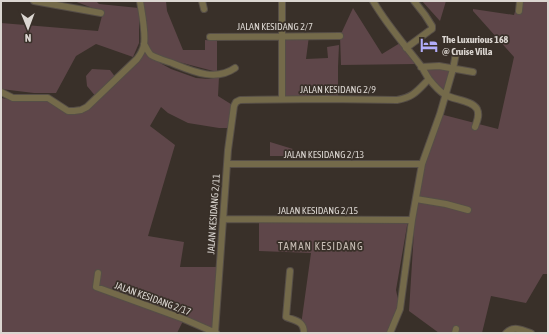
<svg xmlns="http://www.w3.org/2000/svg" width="549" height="334" font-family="'Asap Condensed',sans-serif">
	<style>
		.green { fill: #5e4649 }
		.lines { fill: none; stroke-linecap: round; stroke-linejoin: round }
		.minor-casing { stroke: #564e47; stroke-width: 8 }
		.minor { stroke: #746a4a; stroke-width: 6 }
		.labels { text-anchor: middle; stroke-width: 3.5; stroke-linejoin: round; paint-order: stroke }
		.street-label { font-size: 10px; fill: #dbd6d1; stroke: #393029 }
		.poi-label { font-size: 10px; font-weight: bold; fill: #dbd6d1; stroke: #393029; text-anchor: start }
		.neighbourhood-label { font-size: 11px; letter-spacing: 1px; fill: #c7bdb4; stroke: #393029 }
	</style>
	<rect width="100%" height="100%" fill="#393029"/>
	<path class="green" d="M74,1H96L99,4L139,8V43L133,57L96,44L76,56L56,93H34L1,89V23L98,31L103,12Z
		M143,1H166L167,11L183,50H205V40L217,41V72L152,55L160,63L171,69L196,78L209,79L219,77L218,96L234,106L231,128H219L188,123L168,113L161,107L150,126L175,145L148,236L184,242L180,267H220L215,332L184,319L177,333H1V98L16,100H52L74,111L97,98L87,86L86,76L92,69L110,70L116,78L147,48Z
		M422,1H446L440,21Z
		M518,1H548V274H543L526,303L491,296L482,333H439L409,311L416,199L422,164L440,114L498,129L514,57L473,11V9L514,15Z
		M353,8L382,54L400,43L415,64L341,65L340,36Z
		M282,36H309L306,59L328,58L327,47L339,45L338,67V99H325V87H310V99H282Z
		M421,67L453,69L445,94Z
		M270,142L293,149L291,156H270Z
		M259,219L408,220L396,290L400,309L390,333H302V318L311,253L259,251Z"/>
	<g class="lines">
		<g class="minor-casing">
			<path id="minor" d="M34,1L101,13
				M202,1L204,9
				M282,1V99
				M373,1C387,25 404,44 421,66C424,70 426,75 429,79C433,84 439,91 444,94C452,100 472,100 477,109C480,115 477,121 475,127
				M519,11L520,1
				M210,37L340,36
				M144,44C146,47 148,52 151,55C156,58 166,61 172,63C192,71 215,82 235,68
				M406,48L429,31L432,29V26L425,15L414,1
				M421,67L439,66L473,72
				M1,92L13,98H48L68,111H74L81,110L87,107L137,59C140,55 143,50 144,45C146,33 142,14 140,1
				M227,164H422
				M416,199L446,204L468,210
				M223,219L412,220
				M290,271L286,317C296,321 304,321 304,333
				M98,273L96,287L184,319L216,333
				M215,332L228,150L234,106L236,102L240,100L325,99L397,100C414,97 417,91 429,79
				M390,333L400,309L412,220L422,164L440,114L453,69L456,53
				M455,333L456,329
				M506,333C514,325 521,330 531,333"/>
		</g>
		<use href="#minor" class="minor"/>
	</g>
	<defs>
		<g id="hotel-bare" transform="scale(1.38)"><path d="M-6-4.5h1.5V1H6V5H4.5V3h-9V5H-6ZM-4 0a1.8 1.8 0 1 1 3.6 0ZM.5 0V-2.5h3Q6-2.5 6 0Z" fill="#b2adf9" stroke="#393029" stroke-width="2.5" paint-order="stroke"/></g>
	</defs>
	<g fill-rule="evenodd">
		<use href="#hotel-bare" x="429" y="45"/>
	</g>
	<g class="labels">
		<g class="street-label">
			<text x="275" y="30">JALAN KESIDANG 2/7</text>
			<text x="338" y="93">JALAN KESIDANG 2/9</text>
			<text x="324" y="158">JALAN KESIDANG 2/13</text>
			<text x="318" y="214">JALAN KESIDANG 2/15</text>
			<text transform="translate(213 214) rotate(-86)" y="4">JALAN KESIDANG 2/11</text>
			<text transform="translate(153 298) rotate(20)" y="4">JALAN KESIDANG 2/17</text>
		</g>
		<g class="poi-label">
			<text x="442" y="43">The Luxurious 168<tspan x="442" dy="12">@ Cruise Villa</tspan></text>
		</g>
		<g class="neighbourhood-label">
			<text x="321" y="250">TAMAN KESIDANG</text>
		</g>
	</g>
	<rect width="549" height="334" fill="none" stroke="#dbd6d1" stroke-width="4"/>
	<g transform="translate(28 28) rotate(179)" stroke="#393029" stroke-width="3" paint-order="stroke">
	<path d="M0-3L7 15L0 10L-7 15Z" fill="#dbd6d1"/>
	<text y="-6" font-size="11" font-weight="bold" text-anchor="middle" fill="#dbd6d1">N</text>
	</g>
</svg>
